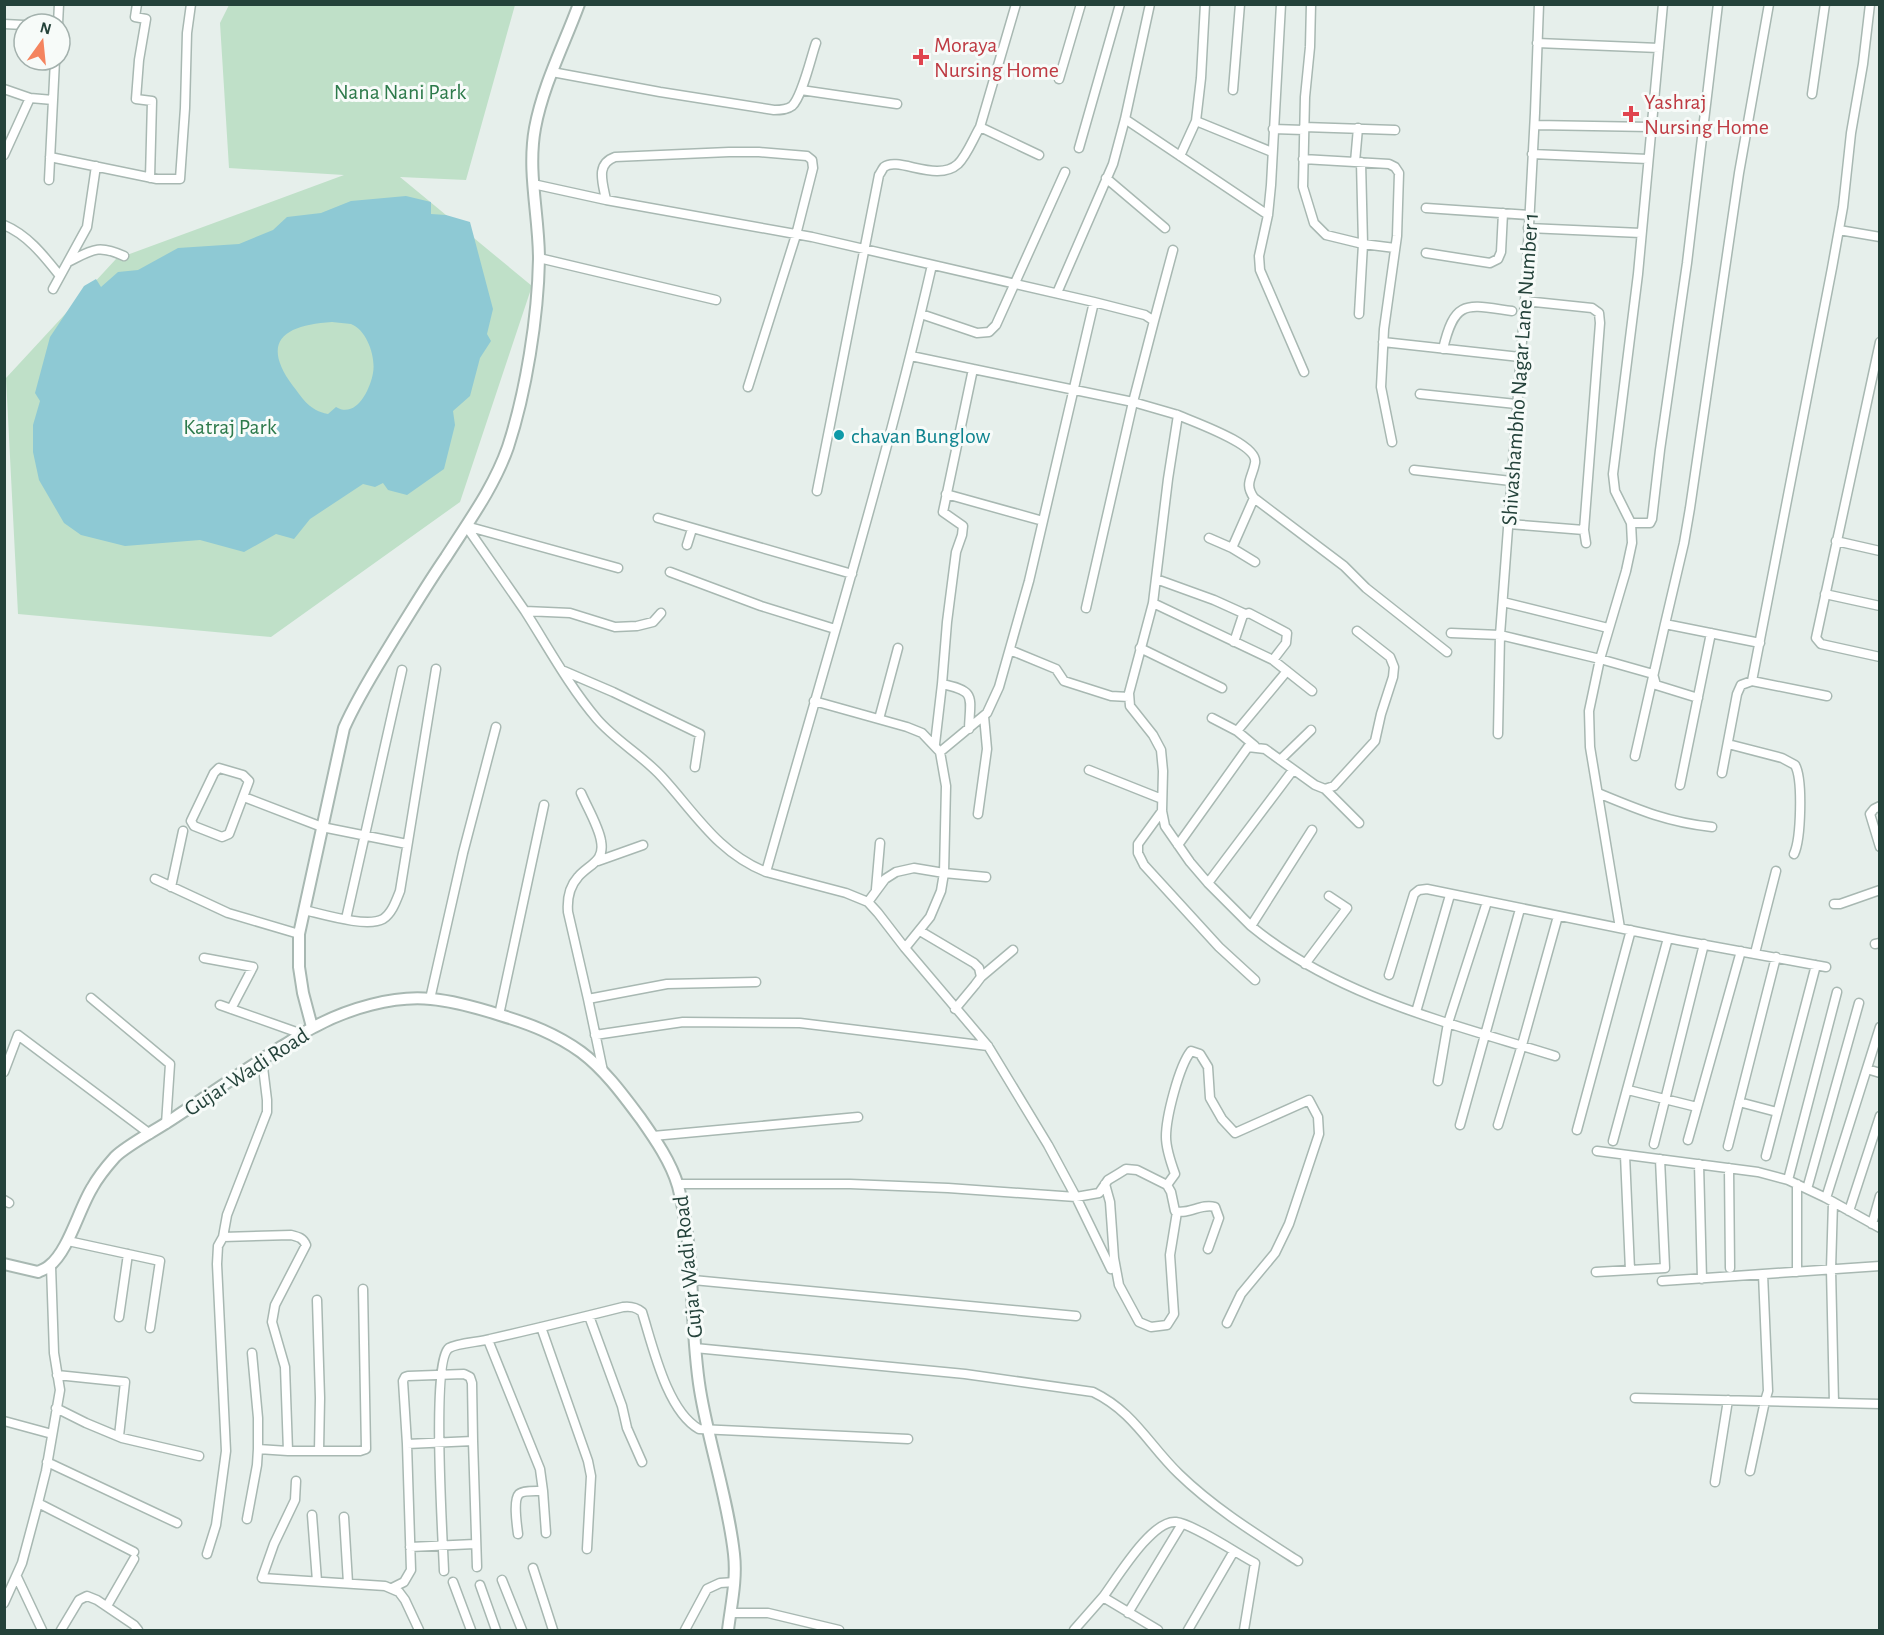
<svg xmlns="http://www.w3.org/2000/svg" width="1884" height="1635" font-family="'Alegreya Sans',sans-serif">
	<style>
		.green { fill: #bfe0c8 }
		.water { fill: #8ec9d4; fill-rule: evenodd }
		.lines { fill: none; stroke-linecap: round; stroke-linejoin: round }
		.minor-casing { stroke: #a8b8b2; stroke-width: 11 }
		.tertiary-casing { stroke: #a8b8b2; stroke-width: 14 }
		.minor { stroke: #fff; stroke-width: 8 }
		.tertiary { stroke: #fff; stroke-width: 10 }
		.health-dot { fill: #e0444e; stroke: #f7fbf9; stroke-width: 2 }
		.culture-dot { fill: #0f9aa8; stroke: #f7fbf9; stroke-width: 2 }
		.labels { text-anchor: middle; stroke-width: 6; stroke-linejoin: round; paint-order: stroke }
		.health-label { font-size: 22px; fill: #be3a42; stroke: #f7fbf9; text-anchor: start }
		.park-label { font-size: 22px; fill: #2d7a4b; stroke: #f7fbf9 }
		.street-label { font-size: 22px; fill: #24423a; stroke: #f7fbf9 }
		.culture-label { font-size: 22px; fill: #0d838f; stroke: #f7fbf9; text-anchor: start }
	</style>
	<rect width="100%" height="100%" fill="#e6efeb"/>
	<path class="green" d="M229,5H515L466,180L400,177L532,286L460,502L271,637L18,614L6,378L116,259L344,175L229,168L220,23Z"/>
	<path class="water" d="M406,196L431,202V214L446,215L470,222L493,309L487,334L491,341L480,358L470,396L453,411L455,425L444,469L407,495L388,490L383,483L375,487L363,484L310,519L294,539L276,534L244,552L200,540L125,546L81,535L64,523L39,480L33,452V425L40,401L35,393L50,337L84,286L96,279L101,287L118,272L138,270L178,248L239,244L273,230L287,217L321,213L351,201ZM332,322C338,323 345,323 351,324C367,330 376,357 373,373C370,390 356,419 336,407L328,414C309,410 304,400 293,386C259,340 286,325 332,322Z"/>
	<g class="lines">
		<g class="minor-casing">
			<path id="minor" d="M137,4L135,17L146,19L139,60L136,99L152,101L150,178
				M1016,4L980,127L1039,155
				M1205,4L1201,78L1196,121L1272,152
				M1281,4L1271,185L1268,215L1259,256L1260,270L1304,372
				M1311,4L1310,47L1305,97L1303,187L1314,223L1326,235L1363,244L1395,248
				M4,24L24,25
				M58,24L59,4
				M1537,43L1659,48
				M552,72L660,92L774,110C780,110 787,110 792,106C802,97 811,57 816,43
				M1059,79L1081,4
				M4,89L30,98L53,100
				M801,90L897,104
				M1233,90L1240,4
				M1812,94L1825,4
				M1125,119L1268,215
				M1535,125L1651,127
				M1304,127L1395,130
				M1273,129L1304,130
				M1079,148L1120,4
				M1532,154L1648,159
				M4,155L30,98
				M1180,156L1196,121
				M50,157L157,179H180L185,108L187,33L191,4
				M1303,159L1389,164L1395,167L1399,173L1397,236L1384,329L1381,387L1392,442
				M1355,162L1358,128
				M1106,178L1165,228
				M49,180L55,60
				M533,184L606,200L812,237L1094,302L1145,315L1154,321L1133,402L1178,415L1168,479L1153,603L1129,693L1130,706L1153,735L1161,750L1163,771L1162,811L1165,826L1190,862L1208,883L1251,926L1312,830
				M606,200C603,183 595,164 615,157L729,152H759L807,156L812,160L813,168L796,235L748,387
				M1426,208L1528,215
				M4,225C28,235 44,256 60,276
				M1528,228L1641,233
				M1839,230L1880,237
				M1426,253L1490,263L1498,259L1501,252L1503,213
				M539,258L716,300
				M68,262C92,250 98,244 124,256
				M932,265C885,470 823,670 766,872L846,893L868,902L878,913L905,948L988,1046L1048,1145L1076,1197L1111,1269
				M53,289L87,227L96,166
				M1057,293L1113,164L1125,119L1150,4
				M1525,301L1592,308L1599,313L1600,323L1584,530L1586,543
				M921,314L977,333L989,332L996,325L1065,172
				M1359,314L1363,244L1361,162
				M1154,321L1173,250
				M1383,342L1520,357
				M1880,342L1816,638L1821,644L1880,657
				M1443,349C1455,298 1467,305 1512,311
				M911,356L973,369L943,512L963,526L962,535L956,552L947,622L942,684C977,691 970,697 969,729
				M973,369L1133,402L1086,608
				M1420,394L1516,404
				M1178,415C1193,422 1259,444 1255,463C1252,479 1244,483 1254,498L1344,566L1366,588L1447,652
				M1414,470L1511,481
				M817,491L879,175C880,174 883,168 884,167C898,156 937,183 958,164C967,155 973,139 980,127
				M946,494L1043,521
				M658,518L852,574
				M1631,523H1650L1652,519L1660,450L1687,263L1718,4
				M1509,524L1584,530
				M466,526L525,611L570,613L615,627L637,626L653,622L661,613
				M466,526L618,568
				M1209,538L1232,548L1255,562
				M1836,541L1880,551
				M687,545L692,529
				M1232,548L1254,498
				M670,572L761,606L835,629
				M1156,579L1214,600L1245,614
				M1825,594L1880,606
				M1503,602L1608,628
				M1153,603L1273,660L1312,691
				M525,611C548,647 569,686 597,719C616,741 642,755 662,777C695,813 718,853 766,872
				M1451,633L1500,635L1600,659L1653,674L1656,685L1698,698
				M1234,642L1243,615L1249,613L1287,633L1286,643L1273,660
				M1760,643L1665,624L1684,543L1690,508L1739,173L1769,4
				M1140,648L1222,688
				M1010,650L1056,669L1064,681L1111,696L1129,697
				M564,671L613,692L700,734L695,767
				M1752,681L1832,268L1843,207L1851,133L1863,64L1870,4
				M814,701L907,727L922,733L940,752L946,786L944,873L941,891L930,917L905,948
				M1212,718L1237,731L1255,746
				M879,719L898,648
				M1237,731L1287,671
				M1498,734L1500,635L1525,301L1535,113L1539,4
				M935,744L942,684
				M1728,744L1782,758L1795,765C1803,779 1801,839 1794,854
				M940,752L987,713L999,687L1029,581L1094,302
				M1635,756L1665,624
				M1280,760L1311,730
				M219,768L243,775L249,781L229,834L222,837L194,826L191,821L214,773Z
				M1089,770L1162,799
				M1722,773L1737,694L1741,685L1752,681L1827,696
				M1680,785L1711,633
				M1325,789L1359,823
				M581,793C587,807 599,827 601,841C605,862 589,864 578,877C569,887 567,899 568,912L588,999L603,1071
				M1598,793C1639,810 1667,822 1712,827
				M244,797L322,827L407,844
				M1880,806L1874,809L1870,814L1880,847
				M1162,811L1138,844V853L1144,865L1219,947L1255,980
				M978,814L987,749L984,716
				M1178,845L1248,747L1265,749L1315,785L1325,789L1334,786L1375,741L1381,714L1393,677L1394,667L1390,657L1357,631
				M598,861L643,845
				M155,879L228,913L299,934
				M1208,883L1293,770
				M171,887L183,831
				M876,889L880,843
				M868,902L885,879L896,872L914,868L944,873L986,877
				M1834,904H1840L1880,890
				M304,910C322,914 367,928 383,919C392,913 396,901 400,891L436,669
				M346,919L402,670
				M1251,926C1337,997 1450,1023 1555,1056
				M1620,928L1590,747L1589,711L1600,659L1626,571L1632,543L1631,523L1615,491L1613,474L1638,274L1663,4
				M920,931L974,963L979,968L981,977L975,985L955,1009
				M1875,944L1880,943
				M1755,953L1776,871
				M204,958L253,967L231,1009
				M1305,964L1347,908L1329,896
				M1389,975L1414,894L1419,890L1427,889L1678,940L1826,967
				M981,977L1013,950
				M91,998L170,1064L166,1124
				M430,999L463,853L496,727
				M588,999L667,984L756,982
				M220,1005L302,1034
				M1416,1012L1450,895
				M499,1015L544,805
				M595,1035L683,1022L800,1023L988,1046
				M262,1059L267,1100V1112L227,1215L223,1237L291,1235C299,1237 303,1238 306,1245L275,1305L272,1322L285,1367L288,1451H360L366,1449L363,1289
				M1867,1069L1880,1073
				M4,1072L18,1035L150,1134
				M1438,1081L1448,1023L1487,902
				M1628,1090L1697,1107
				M1739,1102L1777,1112
				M1460,1125L1520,909
				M1498,1125L1522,1045L1558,916
				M1577,1130L1631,930
				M653,1136L858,1117
				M1688,1140L1741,951
				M1613,1141L1668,938
				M1654,1144L1704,944
				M1728,1146L1776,957
				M1597,1151L1758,1172L1788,1180L1826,1198L1880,1228
				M1625,1155L1630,1270
				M1766,1156L1816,965
				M1699,1164L1702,1279
				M1729,1168L1730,1268
				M1788,1180L1837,992
				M677,1184H850L948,1188L1076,1197L1099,1193L1108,1180L1118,1174L1126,1169L1137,1170L1167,1185L1171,1192L1175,1211C1189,1215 1201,1203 1215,1207L1219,1218L1208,1249
				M1105,1184L1110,1202L1114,1258L1119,1285L1139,1322L1151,1327L1167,1325L1174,1314L1170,1255L1177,1212
				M1797,1184V1272
				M1167,1185L1175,1174C1171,1163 1166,1149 1166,1137C1166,1117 1179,1066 1191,1051L1200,1054L1208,1067L1210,1098L1222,1119L1235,1133L1309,1100L1318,1117L1319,1134L1289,1224L1275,1253L1241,1294L1227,1323
				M1807,1189L1859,1003
				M1826,1198L1880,1027
				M4,1200L9,1203
				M1833,1202L1831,1269L1834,1403
				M1849,1211L1880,1116
				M1872,1224L1880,1196
				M68,1241L160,1261L150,1328
				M1596,1272L1665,1268L1660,1159
				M693,1280L1076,1316
				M1662,1281L1880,1266
				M317,1300L320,1398L319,1451
				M589,1316L622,1406L627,1428L642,1462
				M119,1317L128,1254
				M541,1327L588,1461L591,1476L587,1549
				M488,1340L540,1469L543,1491L546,1533
				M695,1348L965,1374L1093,1392C1134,1412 1148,1444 1179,1474C1214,1508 1256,1534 1298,1561
				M252,1353L258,1418V1449
				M57,1375L125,1382L119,1436
				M1635,1398L1880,1404
				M56,1408L86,1423L122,1438L199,1456
				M4,1421L52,1434
				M407,1444L403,1381L405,1377L408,1376L464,1374L470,1377L472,1383L473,1441
				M47,1462L177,1523
				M1750,1471L1765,1401L1768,1391L1763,1274
				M296,1481L295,1500L274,1544L262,1578L385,1586L399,1592L405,1600L419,1630
				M1715,1482L1728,1400
				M38,1503L134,1552
				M312,1515L317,1581
				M344,1517L348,1583
				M247,1519L257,1465L258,1449L288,1451
				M518,1534C517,1526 513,1500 519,1494C523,1490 537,1491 543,1491
				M410,1547L475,1544
				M207,1554L216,1525L226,1451L217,1264L218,1246L223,1237
				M533,1568L553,1630
				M444,1571C443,1541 431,1361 449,1348C457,1343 480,1342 490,1339C534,1329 579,1318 623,1307C631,1306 636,1307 642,1312C653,1347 667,1411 699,1429L908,1439
				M17,1577L42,1630
				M502,1580L522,1630
				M453,1582L471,1630
				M480,1585L496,1630
				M392,1588L404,1582L411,1570L407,1444L473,1441L477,1567
				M1103,1597C1116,1580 1152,1519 1176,1522C1193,1524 1238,1554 1255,1563L1244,1630
				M4,1603L22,1563L38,1503L46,1471L60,1390L54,1353L51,1266
				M107,1606L134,1559
				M730,1613H768L839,1630
				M1128,1613L1182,1524
				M61,1630L79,1600L87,1596L97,1600L134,1625L138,1630
				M685,1630L707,1589L720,1583L735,1582
				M1074,1630L1103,1597L1158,1630
				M1188,1630L1234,1551"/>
		</g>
		<g class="tertiary-casing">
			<path id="tertiary" d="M312,1027L303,993L299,967V934L344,728C358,696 377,667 395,637C412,610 428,583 446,557C469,521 494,487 508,447C526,392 538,317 539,259C539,215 527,172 535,128C543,85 564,45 579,4
				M4,1264L38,1272C42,1270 46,1269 49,1266C68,1252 79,1209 92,1188C98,1177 107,1166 115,1157C127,1145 158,1129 174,1118C210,1094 245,1070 281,1047C292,1041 302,1033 314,1027C347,1009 394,995 431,999C454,1001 478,1008 500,1015C530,1024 556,1034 581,1052C605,1070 623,1095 641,1119C655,1139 671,1162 678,1186C696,1253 689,1323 700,1390C709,1445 728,1499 734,1554C737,1580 731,1605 728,1630"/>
		</g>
		<use href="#minor" class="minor"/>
		<use href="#tertiary" class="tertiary"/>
	</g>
	<g class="health-dot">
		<path d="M918 48h6v6h6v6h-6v6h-6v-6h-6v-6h6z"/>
		<path d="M1628 105h6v6h6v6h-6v6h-6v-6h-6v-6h6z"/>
	</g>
	<circle class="culture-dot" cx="839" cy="435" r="6"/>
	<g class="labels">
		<g class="health-label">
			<text x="934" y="52">Moraya<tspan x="934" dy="25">Nursing Home</tspan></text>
			<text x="1644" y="109">Yashraj<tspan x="1644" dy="25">Nursing Home</tspan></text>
		</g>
		<g class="park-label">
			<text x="400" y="99">Nana Nani Park</text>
			<text x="230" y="434">Katraj Park</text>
		</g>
		<g class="street-label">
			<text transform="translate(1519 369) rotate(-86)" y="8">Shivashambho Nagar Lane Number 1</text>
			<text transform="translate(246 1071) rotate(-33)" y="8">Gujar Wadi Road</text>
			<text transform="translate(687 1267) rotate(-96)" y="8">Gujar Wadi Road</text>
		</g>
		<g class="culture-label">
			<text x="851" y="443">chavan Bunglow</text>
		</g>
	</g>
	<rect width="1884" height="1635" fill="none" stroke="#24423a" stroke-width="12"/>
	<g transform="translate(42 42) rotate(15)"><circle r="28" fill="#f7fbf9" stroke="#a3b1ad" stroke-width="1.5"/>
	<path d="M0-4.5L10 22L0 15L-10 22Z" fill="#f4845f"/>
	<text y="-9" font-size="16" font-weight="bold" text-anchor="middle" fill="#24423a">N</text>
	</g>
</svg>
